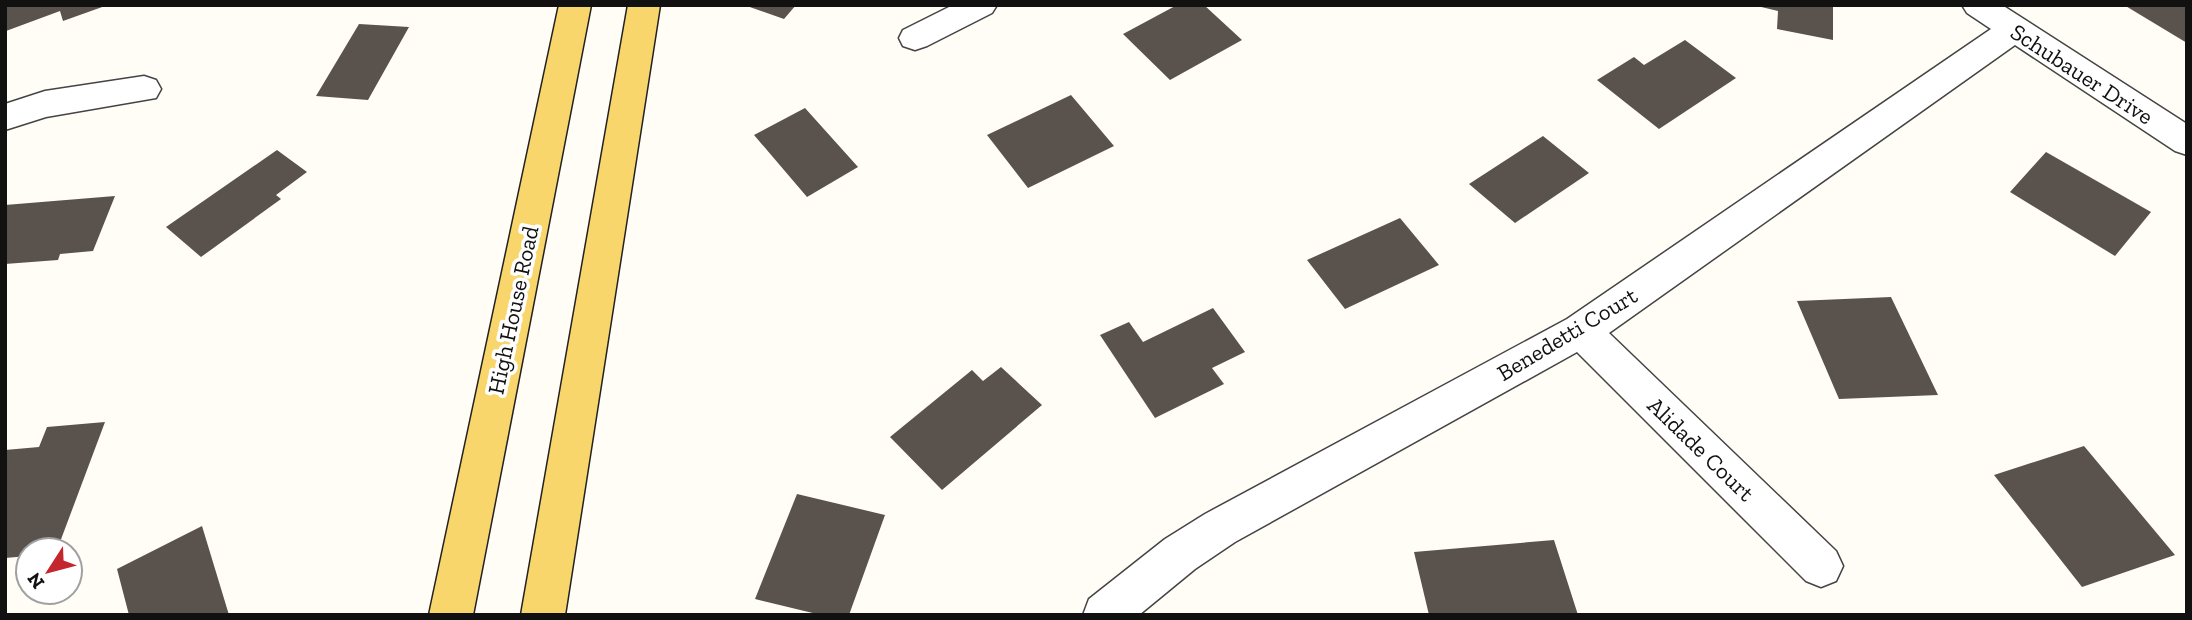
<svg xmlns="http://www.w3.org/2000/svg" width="2192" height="620" font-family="'Zilla Slab',serif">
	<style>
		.building { fill: #5a524d }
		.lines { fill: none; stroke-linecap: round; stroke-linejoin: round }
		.minor-casing { stroke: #444; stroke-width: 3 }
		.primary-casing { stroke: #222; stroke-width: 3 }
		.minor { fill: #fff; fill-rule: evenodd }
		.primary { fill: #f9d66b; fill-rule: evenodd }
		.labels { text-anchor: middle; stroke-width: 7; stroke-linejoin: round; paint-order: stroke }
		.street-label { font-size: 23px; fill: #111; stroke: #fff }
	</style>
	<rect width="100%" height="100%" fill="#fffdf5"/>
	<path class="building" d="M5,5H105V6L63,21L60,11L6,31Z
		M744,5H796L784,19Z
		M1177,5H1204L1242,40L1170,80L1123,34Z
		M1753,5H1833V40L1777,29L1778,11Z
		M2124,5H2187V43Z
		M359,24L409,27L368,100L316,96Z
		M1685,40L1736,78L1659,129L1597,80L1634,57L1644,65Z
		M1071,95L1114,146L1028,188L987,135Z
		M805,108L858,167L807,197L754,135Z
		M1543,136L1589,173L1515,223L1469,184Z
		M277,150L307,172L276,195L281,199L201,257L166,227Z
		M2046,152L2151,212L2115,256L2010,192Z
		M115,196L93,251L60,254L58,260L5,264V205Z
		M1400,218L1439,265L1345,309L1307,260Z
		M1891,297L1938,395L1839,399L1797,301Z
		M1213,308L1245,352L1212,368L1224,384L1155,418L1100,335L1129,322L1143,342Z
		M1001,367L1042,405L942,490L890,437L972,370L983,381Z
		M105,422L57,550H28V556L5,558V450L39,447L47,427Z
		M2084,446L2175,555L2082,587L1994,475Z
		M797,494L885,515L849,615H821L755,599Z
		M202,526L229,615H129L117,569Z
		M1554,540L1578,615H1429L1414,552Z"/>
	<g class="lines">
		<g class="minor-casing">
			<path id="minor" d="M953,5H997L992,13L927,46L915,50L903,46L899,38L903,30Z
				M1962,5H2002L2187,124V155L2175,151L2015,45L1609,333L1836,551L1843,566L1836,581L1821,587L1806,581L1577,352L1235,542L1195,569L1139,615H1083L1089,599L1165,539L1205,514L1567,319L1991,29L1967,13Z
				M144,76L156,80L161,89L156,98L46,117L5,130V104L45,91Z"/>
		</g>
		<g class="primary-casing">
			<path id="primary" d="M559,5H591L473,615H429Z
				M628,5H660L565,615H521Z"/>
		</g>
		<use href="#minor" class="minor"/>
		<use href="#primary" class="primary"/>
	</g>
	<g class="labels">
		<g class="street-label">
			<text transform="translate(2082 74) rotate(33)" y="8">Schubauer Drive</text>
			<text transform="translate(513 310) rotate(-78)" y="8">High House Road</text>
			<text transform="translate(1567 334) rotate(-31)" y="8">Benedetti Court</text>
			<text transform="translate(1701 449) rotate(44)" y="8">Alidade Court</text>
		</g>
	</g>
	<rect width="2192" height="620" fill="none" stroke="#111111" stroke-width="14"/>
	<g transform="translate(49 571) rotate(234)"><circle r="33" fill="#ffffff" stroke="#a0a0a0" stroke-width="2"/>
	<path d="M0-5L12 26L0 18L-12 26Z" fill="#c4262e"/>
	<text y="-10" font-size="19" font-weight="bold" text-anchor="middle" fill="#111111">N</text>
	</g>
</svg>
